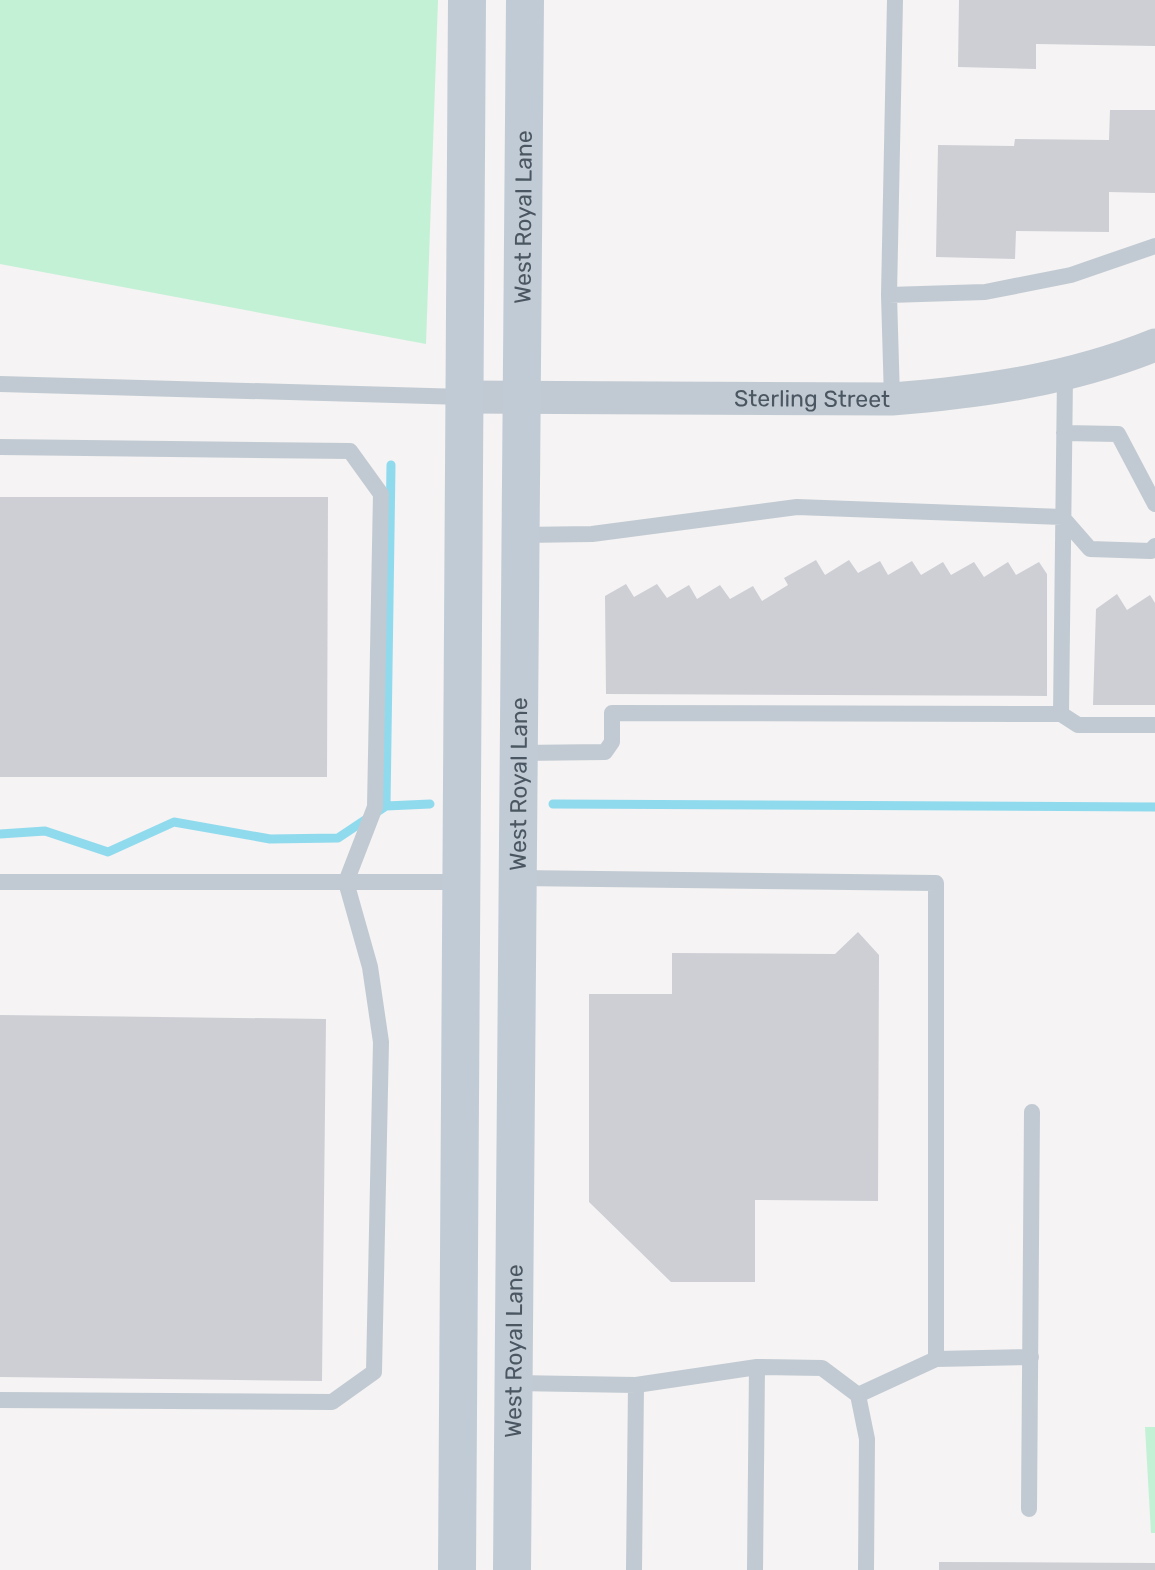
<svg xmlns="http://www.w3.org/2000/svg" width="1155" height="1570" font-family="Rubik,sans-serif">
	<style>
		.green { fill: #c3f1d5 }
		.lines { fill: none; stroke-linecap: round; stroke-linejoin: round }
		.stream { stroke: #90daee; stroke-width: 9 }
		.building { fill: #cdcfd5 }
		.lane { stroke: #c1cad2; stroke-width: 16 }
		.street { stroke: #c1cad2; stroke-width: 33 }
		.secondary { stroke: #c1cbd6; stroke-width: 38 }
		.labels { text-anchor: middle; stroke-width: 5; stroke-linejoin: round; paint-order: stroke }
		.street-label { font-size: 23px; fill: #4a5661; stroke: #fff }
	</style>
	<rect width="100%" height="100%" fill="#f5f3f3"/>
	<path class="green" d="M0,0H438L426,344L0,264Z
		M1145,1427H1155V1533H1151Z"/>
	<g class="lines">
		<path class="stream" d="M553,804L1155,807
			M386,806L391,465
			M0,834L45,831L108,852L174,822L270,839L338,838L386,806L430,804"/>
	</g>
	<path class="building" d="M959,0H1155V46L1036,44V69L958,67Z
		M1110,110H1155V193L1109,192V232L1016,231L1015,259L936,257L938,145L1014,146L1015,139L1109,140Z
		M0,497H328L327,777H0Z
		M816,560L825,575L849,560L858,573L880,561L888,575L912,561L921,575L943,562L951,575L974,562L984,577L1008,562L1016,575L1039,562L1047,574V696L606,694L605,596L626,584L634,597L657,584L667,598L689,585L697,599L720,585L730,599L753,586L762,601L788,585L784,578Z
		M1117,594L1127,610L1150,595L1155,603V705H1093L1096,609Z
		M858,932L879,955L878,1201L755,1200V1282H671L589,1202V994H672V953L835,954Z
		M0,1015L326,1019L322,1381L0,1377Z
		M939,1562L1155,1563V1570H939Z"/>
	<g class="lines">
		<path class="lane" d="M895,0L889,295L985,292L1071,275L1155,246
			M889,295L892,399
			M0,384L464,397
			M1064,433L1118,434L1155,504
			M0,447L350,451L381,494L375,807L346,882L370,967L381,1042L374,1372L332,1402L0,1400
			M521,535L592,534L797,507L1062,517L1090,549L1151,551L1155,546
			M1061,714L1065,376
			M519,753L605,752L612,742V713L1061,714L1078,725H1155
			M518,878L936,883V1359
			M0,882H461
			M514,1383L636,1385L757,1367L822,1368L858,1395L867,1439L866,1570
			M858,1395L936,1359L1031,1357
			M1029,1509L1032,1112
			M634,1570L636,1385
			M755,1570L757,1367"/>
		<path class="street" id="s1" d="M464,397L892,399C982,392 1071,379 1155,345"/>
		<g class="secondary">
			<path d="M457,1570L467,0"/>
			<path id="s2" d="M512,1570L525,0"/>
		</g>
	</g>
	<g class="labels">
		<g class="street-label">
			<text dy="8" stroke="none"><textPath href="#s2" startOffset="1353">West Royal Lane</textPath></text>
			<text dy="8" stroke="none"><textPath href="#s1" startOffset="348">Sterling Street</textPath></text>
			<text dy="8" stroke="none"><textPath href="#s2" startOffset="786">West Royal Lane</textPath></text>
			<text dy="8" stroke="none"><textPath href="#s2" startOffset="219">West Royal Lane</textPath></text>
		</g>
	</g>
</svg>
